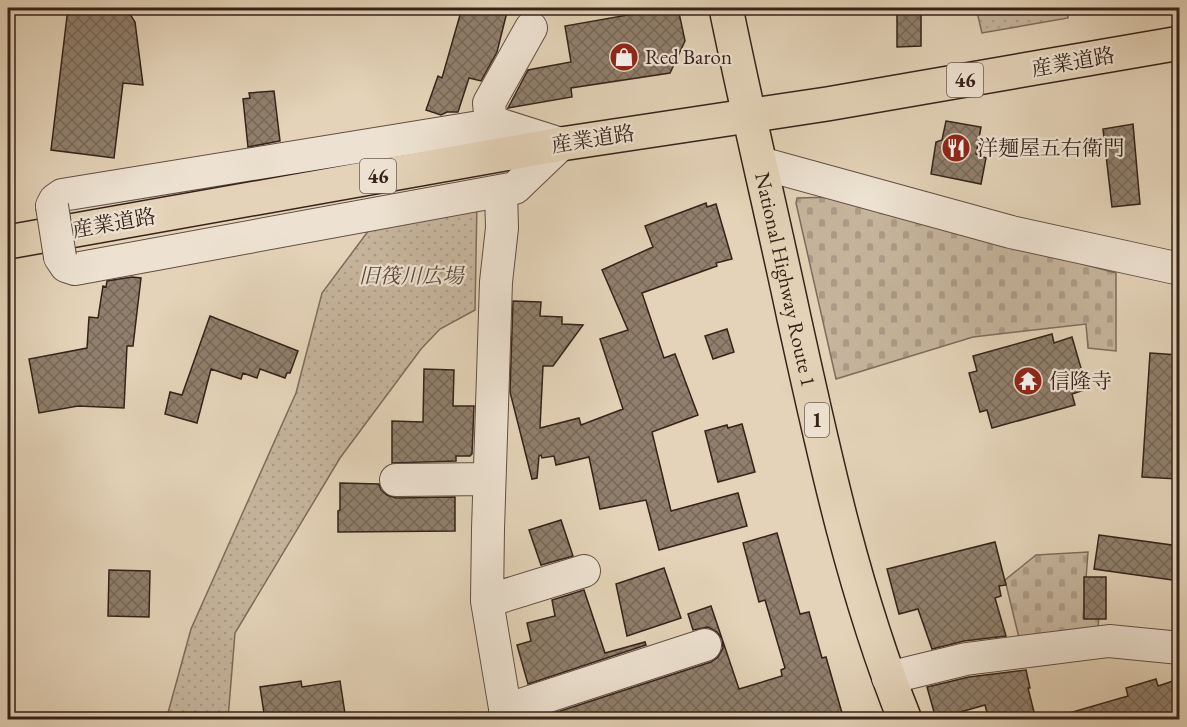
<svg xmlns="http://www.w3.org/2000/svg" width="1187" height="727" font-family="'EB Garamond','Noto Serif JP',serif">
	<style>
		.grass { fill: url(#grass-dots); stroke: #7e6c5c; stroke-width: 1.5 }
		.cemetery { fill: url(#cemetery-stones); stroke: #7e6c5c; stroke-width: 1.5 }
		.building { fill: url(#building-cross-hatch); stroke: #35231a; stroke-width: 1.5 }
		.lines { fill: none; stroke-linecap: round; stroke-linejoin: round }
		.minor-casing { stroke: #614f42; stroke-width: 34 }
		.major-casing { stroke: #35231a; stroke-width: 36 }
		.highway-casing { stroke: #35231a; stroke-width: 36 }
		.minor { stroke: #ede2d1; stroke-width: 32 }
		.major { stroke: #e4d3b8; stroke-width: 33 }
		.highway { stroke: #e4d3b8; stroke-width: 33 }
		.minor-bridge-casing { stroke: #614f42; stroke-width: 34; stroke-linecap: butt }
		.minor-bridge { stroke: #ede2d1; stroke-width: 32 }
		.labels { text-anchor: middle; stroke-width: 4.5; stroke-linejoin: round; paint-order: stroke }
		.shield { fill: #ede2d1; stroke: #6c5c51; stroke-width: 1.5 }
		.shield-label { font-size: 20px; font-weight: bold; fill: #35231a }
		.poi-label { font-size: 21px; fill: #35231a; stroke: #ede2d1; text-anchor: start }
		.street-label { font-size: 21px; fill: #35231a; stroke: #ede2d1 }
		.park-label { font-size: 21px; font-style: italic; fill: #59483b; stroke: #ede2d1 }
	</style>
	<defs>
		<pattern id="grass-dots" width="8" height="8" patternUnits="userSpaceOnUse" patternTransform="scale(1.5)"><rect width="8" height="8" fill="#c6b59d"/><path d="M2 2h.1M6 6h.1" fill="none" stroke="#ab9b87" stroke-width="1.8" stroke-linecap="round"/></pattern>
		<pattern id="cemetery-stones" width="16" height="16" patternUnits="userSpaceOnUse" patternTransform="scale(1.5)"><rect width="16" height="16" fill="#c6b59d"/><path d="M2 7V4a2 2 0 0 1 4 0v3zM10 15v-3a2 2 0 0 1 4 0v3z" fill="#ab9b87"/></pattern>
		<pattern id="building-cross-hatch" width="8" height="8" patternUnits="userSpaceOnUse" patternTransform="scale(1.5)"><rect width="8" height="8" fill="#907f6c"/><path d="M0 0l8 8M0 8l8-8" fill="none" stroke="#766858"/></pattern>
	</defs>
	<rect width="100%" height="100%" fill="#e4d3b8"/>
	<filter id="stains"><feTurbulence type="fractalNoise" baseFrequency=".00333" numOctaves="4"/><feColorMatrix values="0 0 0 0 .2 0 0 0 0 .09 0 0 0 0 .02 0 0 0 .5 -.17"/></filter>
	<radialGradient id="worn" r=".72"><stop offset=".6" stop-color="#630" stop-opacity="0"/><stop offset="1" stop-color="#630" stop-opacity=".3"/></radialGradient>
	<path class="grass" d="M976,8H1067L1068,18L982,33Z
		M477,202L475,310L440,329L421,349L340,458L235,633L228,719L166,720L191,629L296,393L322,293L375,222Z"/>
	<path class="cemetery" d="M834,197L1116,273V351L1088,348L1086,324L973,337L836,379L796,203L797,198Z
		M1088,552L1083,618H1099L1097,636L1020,642L1005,580L1036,555Z"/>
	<path class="building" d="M68,8H126L135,22L143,85L123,83L114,158L51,150Z
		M462,8H508L497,52L481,81L469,78L458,112H447L441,115L426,110L438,76L442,78Z
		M644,8H678L685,41L670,73L571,88L572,97L508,108L528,70L571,62L565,26L645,12Z
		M897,14H921V46L897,47Z
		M274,91L280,141L248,147L243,99L250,98L249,93Z
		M946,121L981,127L976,154L986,158L981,184L931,174L936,142L942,140Z
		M1133,124L1140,204L1112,207L1103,129Z
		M706,203L707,207L716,204L732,259L716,263L717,266L642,293L664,358L675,354L698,415L652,432L671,511L738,493L747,526L659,550L646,500L600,509L589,457L556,465L554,456L542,458L541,455L539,456L537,478L532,479L510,392L513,301L541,302L540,316L562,317V324L583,325L553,366H543L540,428L579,418L581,425L623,409L600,339L628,330L602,270L653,247L645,226Z
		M132,277L141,278L133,346H127L124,408L78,406L39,413L29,359L87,348L89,317L98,318L103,286L106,287L107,281Z
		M210,316L298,351L290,373H287L285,378L260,369L257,378L243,373L241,379L211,369L197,423L165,414L170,392L182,395Z
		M727,329L734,352L713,359L705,336Z
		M1052,334L1054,343L1072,337L1087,389L1072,394L1075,405L992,428L987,410L980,412L969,373L977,371L973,356Z
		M1150,353L1179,355V479L1142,477Z
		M424,369L454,370L453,406H474L472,454L470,456H456V461L392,463V421L423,422Z
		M742,424L755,472L718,482L705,431L727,425L728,428Z
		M340,483L379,484L381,490L387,495L396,498L455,497V531L338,532V511L340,510Z
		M561,520L573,556L541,565L529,530Z
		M777,533L800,614L809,612L822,658L826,657L844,720H540L539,718L711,662L718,657L723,648L722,639L717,632L708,627L693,630L688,614L711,606L739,689L782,676L781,670L785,668L765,600L759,602L743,543Z
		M1099,535L1179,546V581L1094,569Z
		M995,542L1006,585L999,586L1001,596L995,598L1006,636L964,641L932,649L918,609L899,614L887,569Z
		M664,568L681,618L627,636L616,584Z
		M109,570L150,571L149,617L108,616Z
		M1084,577H1106V619H1084Z
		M584,590L605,653L645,642L646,645L528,684L517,645L531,641L527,623L555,616L552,600Z
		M1026,670L1030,688H1028L1036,720H989L985,705L936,719L927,687L969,677Z
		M1156,679L1158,686L1179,679V720H1070L1069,713L1128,696L1126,688Z
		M301,681L302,687L340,681L346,720H265L260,687Z"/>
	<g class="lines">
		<g class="minor-casing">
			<path id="minor" d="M491,125L489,103L531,28
				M760,163L1011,232L1180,269
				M501,191L502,228L496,282L488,529L487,601L507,720
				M52,206L55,200L62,195L498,124L561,144L515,188L75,269L66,266L60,257
				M396,480L489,479
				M487,601L584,571
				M888,678L966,659L1109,641L1180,648
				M505,710L705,645"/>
		</g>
		<g class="major-casing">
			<path id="major" d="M8,242L561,144L827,104L1180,43"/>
		</g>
		<g class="highway-casing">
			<g id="highway">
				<path id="s1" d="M726,8C747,111 772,214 794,318C824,454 853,590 905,720"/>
			</g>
		</g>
		<use href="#minor" class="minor"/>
		<use href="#major" class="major"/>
		<use href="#highway" class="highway"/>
		<g class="minor-bridge-casing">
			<path id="minor-bridge" d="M52,206L60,257"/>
		</g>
		<use href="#minor-bridge" class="minor-bridge"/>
	</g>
	<defs>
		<g id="shop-disc" transform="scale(1.5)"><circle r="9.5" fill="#8f2418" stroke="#ede2d1"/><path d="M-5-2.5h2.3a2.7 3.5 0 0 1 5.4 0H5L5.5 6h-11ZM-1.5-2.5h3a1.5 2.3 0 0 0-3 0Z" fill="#fff"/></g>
		<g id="restaurant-disc" transform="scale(1.5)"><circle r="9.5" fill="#8f2418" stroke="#ede2d1"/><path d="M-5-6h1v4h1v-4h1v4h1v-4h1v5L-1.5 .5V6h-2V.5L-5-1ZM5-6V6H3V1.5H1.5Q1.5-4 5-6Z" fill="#fff"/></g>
		<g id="temple-disc" transform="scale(1.5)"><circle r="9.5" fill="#8f2418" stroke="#ede2d1"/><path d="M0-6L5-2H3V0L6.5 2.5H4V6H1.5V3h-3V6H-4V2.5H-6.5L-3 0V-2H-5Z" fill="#fff"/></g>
	</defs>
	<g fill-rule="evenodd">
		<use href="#shop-disc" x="624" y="57"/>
		<use href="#restaurant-disc" x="956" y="148"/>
		<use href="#temple-disc" x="1028" y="381"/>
	</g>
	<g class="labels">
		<g class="shield">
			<rect x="947" y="63" width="36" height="34" rx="4.5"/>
			<rect x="360" y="159" width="36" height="34" rx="4.5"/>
			<rect x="805" y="403" width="24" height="34" rx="4.5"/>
		</g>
		<g class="shield-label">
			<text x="965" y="87">46</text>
			<text x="378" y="183">46</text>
			<text x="817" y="427">1</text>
		</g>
		<g class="poi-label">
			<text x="645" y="64">Red Baron</text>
			<text x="977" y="155">洋麺屋五右衛門</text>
			<text x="1049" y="388">信隆寺</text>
		</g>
		<g class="street-label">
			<text transform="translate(1073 62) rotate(-10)" y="7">産業道路</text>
			<text transform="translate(593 139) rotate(-9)" y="7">産業道路</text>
			<text transform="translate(114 223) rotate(-10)" y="7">産業道路</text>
			<text dy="7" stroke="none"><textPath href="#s1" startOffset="278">National Highway Route 1</textPath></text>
		</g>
		<g class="park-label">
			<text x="411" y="283">旧筏川広場</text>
		</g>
	</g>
	<rect width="1187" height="727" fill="none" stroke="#e4d3b8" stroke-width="30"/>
	<rect x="9" y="9" width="1169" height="709" fill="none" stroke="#35231a" stroke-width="3"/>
	<rect x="15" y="15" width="1157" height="697" fill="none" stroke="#35231a" stroke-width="1.5"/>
	<rect width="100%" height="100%" filter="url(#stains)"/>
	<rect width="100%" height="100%" fill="url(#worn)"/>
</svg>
